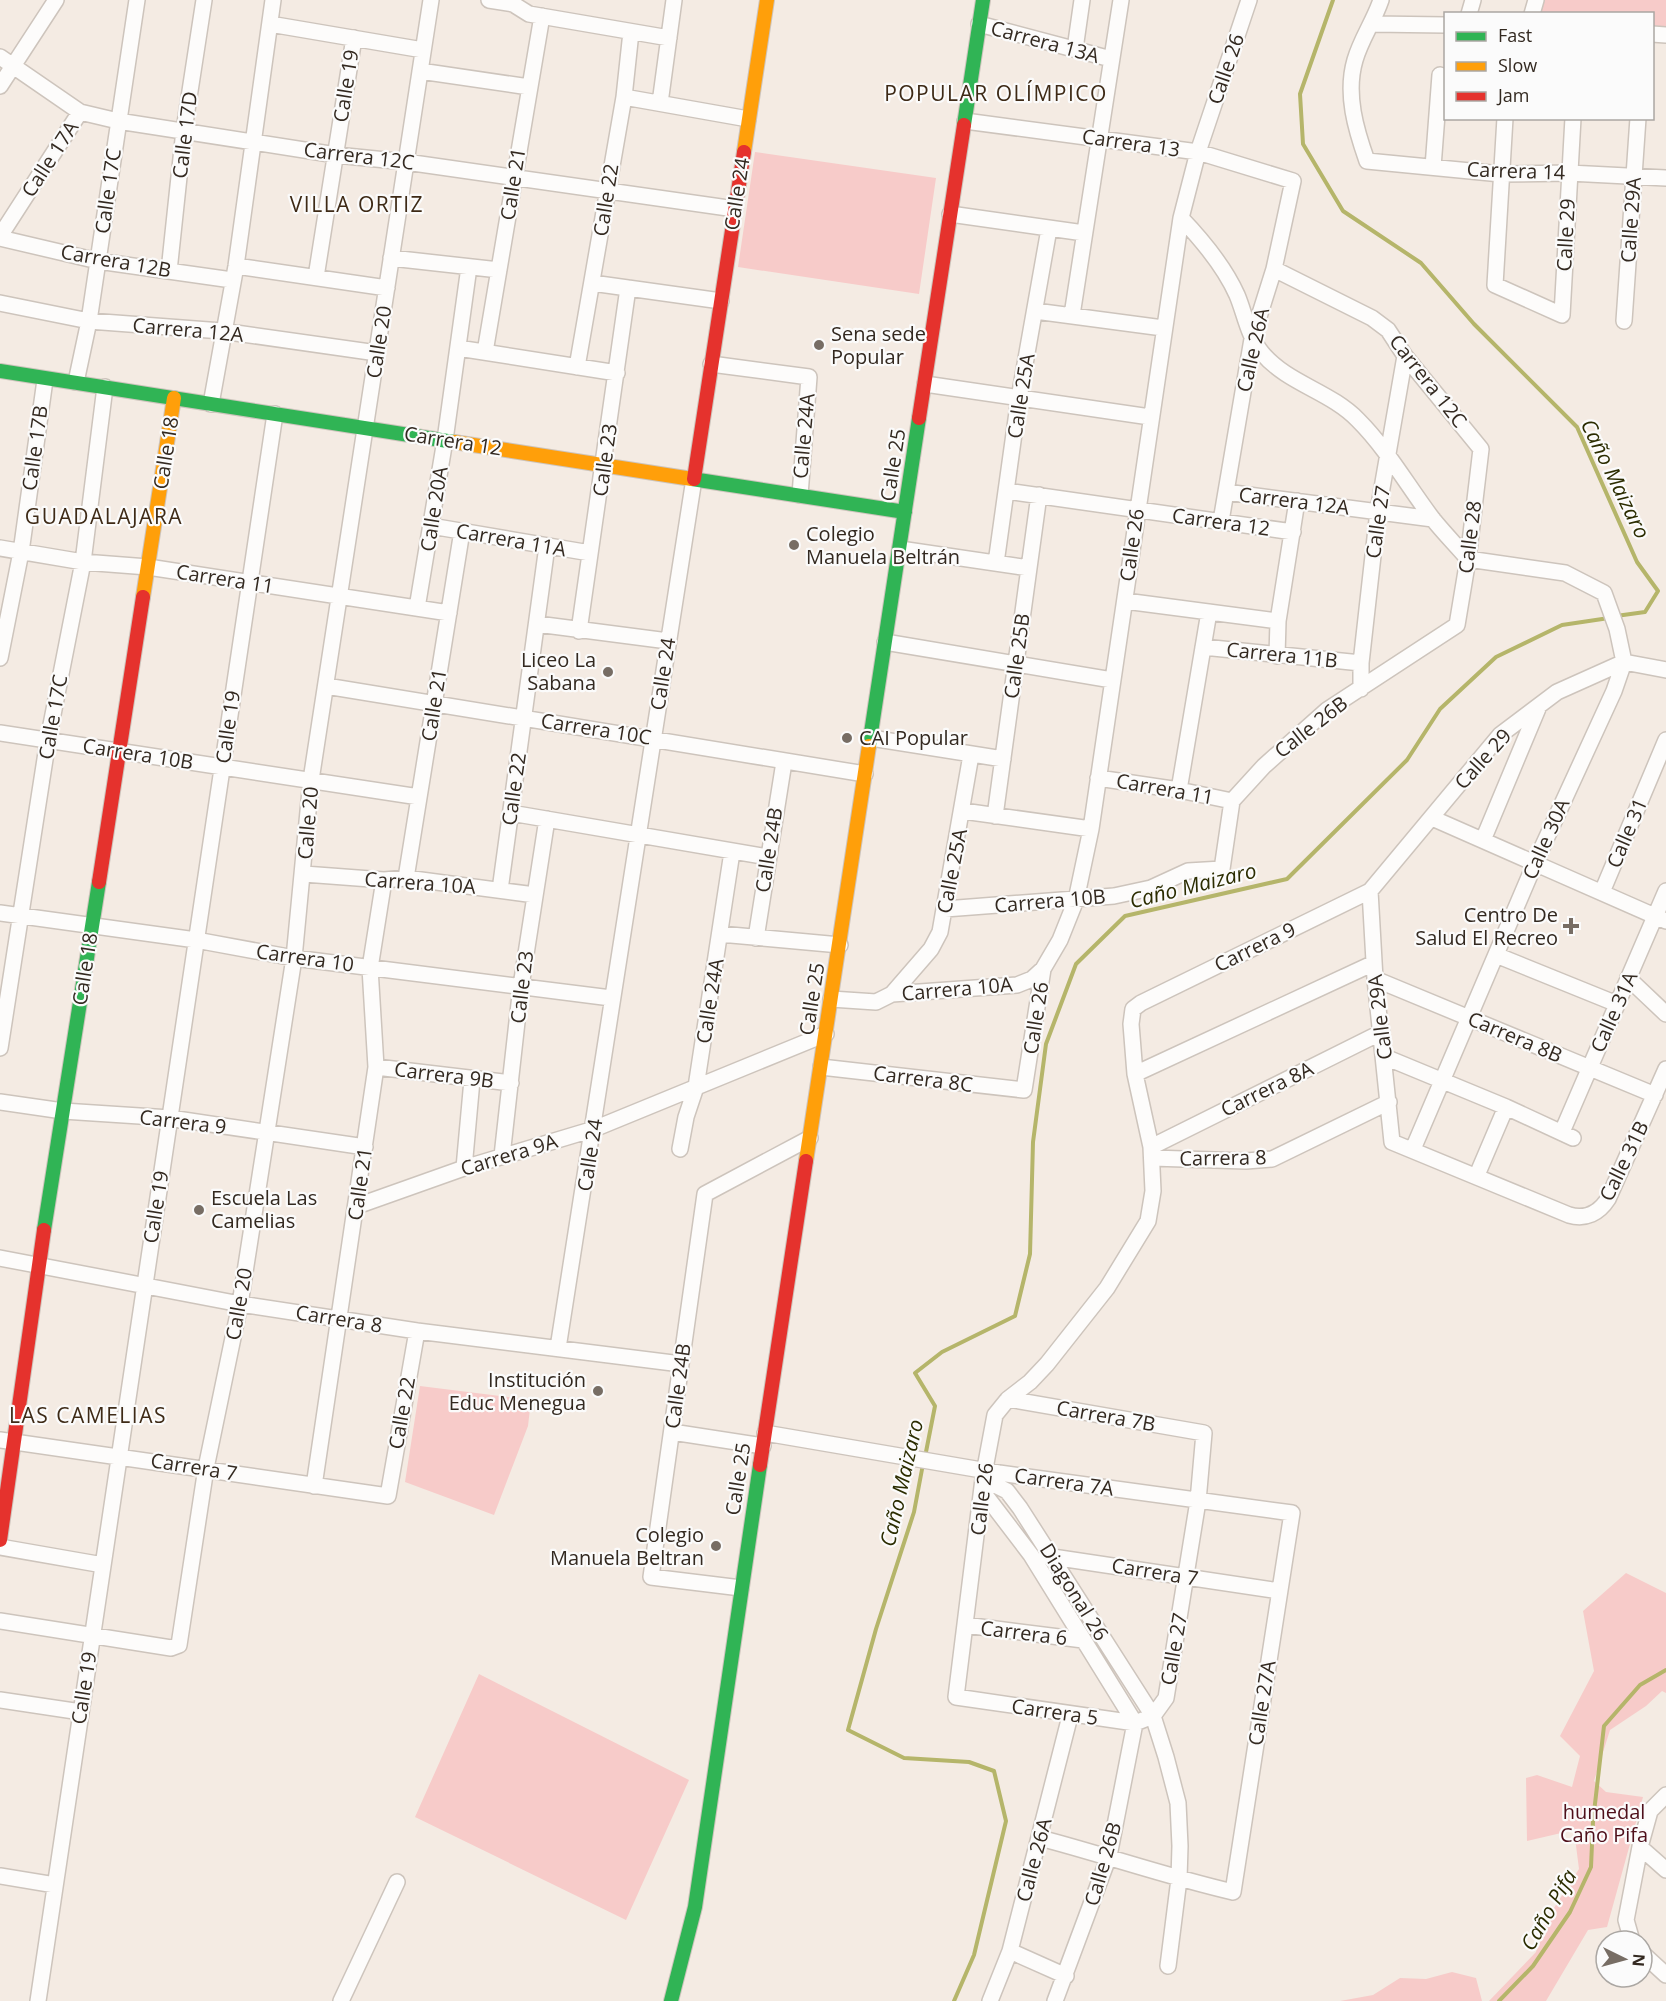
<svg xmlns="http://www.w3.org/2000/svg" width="1666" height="2001" font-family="'Open Sans',sans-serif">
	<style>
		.green { fill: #f7cbc9 }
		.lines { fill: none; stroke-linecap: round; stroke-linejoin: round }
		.stream { stroke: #b5b56a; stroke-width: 4 }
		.street-casing { stroke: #cdc4bc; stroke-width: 18 }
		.fast-casing { stroke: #cdc4bc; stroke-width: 16 }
		.slow-casing { stroke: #cdc4bc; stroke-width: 16 }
		.jam-casing { stroke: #cdc4bc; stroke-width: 16 }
		.street { stroke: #fdfcfb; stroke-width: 15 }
		.fast { stroke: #30b455; stroke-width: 14 }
		.slow { stroke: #ff9f0a; stroke-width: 14 }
		.jam { stroke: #e5322d; stroke-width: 14 }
		.poi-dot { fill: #776d64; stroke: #fbfbfb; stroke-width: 2 }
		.labels { text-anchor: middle; stroke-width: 4.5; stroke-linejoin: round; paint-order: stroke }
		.street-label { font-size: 20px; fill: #332920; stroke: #fbfbfb }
		.poi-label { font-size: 20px; fill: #332920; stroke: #fbfbfb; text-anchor: start }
		.park-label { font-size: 20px; fill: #4e0f1a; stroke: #fbfbfb }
		.neighbourhood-label { font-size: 21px; letter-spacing: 1.5px; fill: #3e2a16; stroke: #fbfbfb }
		.water-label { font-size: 21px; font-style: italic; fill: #2b2c00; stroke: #fbfbfb }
	</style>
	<rect width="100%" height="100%" fill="#f4ebe3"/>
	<path class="green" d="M1537,0H1666V33L1653,32L1652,14H1532Z
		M755,152L936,178L919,294L738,267Z
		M420,1386L531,1400L528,1426L494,1515L405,1482Z
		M1626,1573L1666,1593V1693L1662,1691L1646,1706L1610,1730L1594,1781L1606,1792L1643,1797L1607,1927L1588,1930L1546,2001H1489L1536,1952L1545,1922L1579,1869L1574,1830L1527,1841L1526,1778L1537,1775L1572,1787L1580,1756L1560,1736L1594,1671L1583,1611Z
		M479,1674L689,1780L626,1920L415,1817Z
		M1452,1972L1476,1978L1482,2001H1340L1373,1995L1400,1978L1426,1979Z"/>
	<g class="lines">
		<path class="stream" d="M1333,0L1300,94L1303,144L1343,211L1421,263L1474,324L1577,427L1637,562L1658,591L1645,612L1616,616
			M925,1457L935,1406L915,1373L942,1352L1015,1316L1030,1254L1033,1142L1046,1044L1076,964L1125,916L1287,879L1407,760L1440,709L1496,657L1562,625L1609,618
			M923,1464L914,1512L876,1629L848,1730L904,1758L969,1762L994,1771L1006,1821L974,1955L954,2001
			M1499,2001L1533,1966L1570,1912L1591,1867L1593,1821L1604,1726L1640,1685L1666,1670"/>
		<g class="street-casing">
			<path id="street" d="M489,0L513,4L529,14L669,38
				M1381,0C1374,21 1361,39 1355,60C1345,94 1356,130 1367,161L1501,174L1569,173L1666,178
				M1469,14L1473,0
				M1532,14L1536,0
				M270,24L423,50
				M979,24L1111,59
				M1372,24L1446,25
				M1652,34L1666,35
				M1075,49L1082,0
				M0,57L80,112L118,121L336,155L406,162L735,209
				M420,71L529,87
				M0,86L56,0
				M624,97L748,119
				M660,103L674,0
				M1505,118L1495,285L1562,315L1573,118
				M965,121L1198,152L1293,181L1274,269L1252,339L1221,521
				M1433,167L1440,75
				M950,214L1084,233
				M1181,218C1203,241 1224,266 1237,295C1245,314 1248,336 1262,353C1288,384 1330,391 1358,420C1387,449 1407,485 1432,518C1443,532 1456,545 1468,559L1565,573L1604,593L1617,629L1624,662L1614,691L1535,863L1413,1149
				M0,236L80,112
				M0,238L98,261L232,280
				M391,258L499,270
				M236,266L387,288
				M169,271L184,130L204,0
				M316,277L354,38
				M592,283L721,301
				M0,303L89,321L222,331L377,353
				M1035,311L1163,328
				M1072,315L1121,0
				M1624,321L1638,118
				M458,348L617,373
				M485,352L542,16
				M711,364L809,377L800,495
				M577,367L624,97L631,32
				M76,382L89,321L137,0
				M925,384L1150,417
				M211,404L236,266L273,0
				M1006,491L1293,532
				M1226,492L1433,519
				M431,526L590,553
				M0,548L83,562L148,567L449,613
				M900,549L1029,568
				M996,563L1019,398L1049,229
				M1125,601L1278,621
				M417,608L445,440L469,267
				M537,624L668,641
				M579,631L628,288
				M885,642L1112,680
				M1203,647L1361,663
				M1277,656L1278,621L1297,501
				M0,658L21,552L45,380
				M1624,662L1666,670
				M326,686L865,774
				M1361,689V663L1378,511L1405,356
				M0,733L419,797
				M871,738L1003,759
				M1098,778L1179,790L1232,801
				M1179,790L1209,612
				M963,811L1091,829
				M511,813L767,857
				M995,816L1039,495
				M1432,818L1666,921
				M1483,840L1539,706
				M304,874L384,880L406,878L535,895
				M406,878L462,531
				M500,890L547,546
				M1370,891L1375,979L1392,1142L1569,1215C1586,1220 1599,1213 1608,1199L1666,1069
				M1602,892L1666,740
				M945,909L1114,896L1151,888L1188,871L1222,869L1232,801L1264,766L1327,710L1457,625L1468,559L1481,449L1405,356L1388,330L1372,318L1274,269
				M0,913L196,940L294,958L611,998
				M720,934L840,945
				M756,938L784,762
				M1496,955L1617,1004
				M1628,978L1666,1014
				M1375,979L1655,1095
				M892,994L931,949L940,932L971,755
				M831,999L876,1002L892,994L1017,985L1032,979L1043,969
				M0,1048L48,740L83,562L105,387
				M1385,1057L1506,1107L1573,1138
				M376,1067L511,1083
				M821,1067L1024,1090L1043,969L1060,940L1076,900L1091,829L1181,218L1198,152L1249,0
				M1135,1074L1374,963
				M0,1102L63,1111L170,1118L365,1147
				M1562,1132L1666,891
				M1151,1147L1382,1032
				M680,1149L686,1117L696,1087L732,852
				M502,1156L521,986L547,819
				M1152,1158L1246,1161L1272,1159L1389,1102
				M464,1168L472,1080
				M1477,1175L1506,1107
				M357,1206L464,1168L594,1129L826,1034
				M0,1258L240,1304L417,1331L681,1364
				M558,1348L694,479
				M1008,1399L1204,1433L1198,1501L1166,1698L1153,1716
				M672,1432L763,1446
				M765,1433L999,1473L1292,1513L1233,1892C1168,1877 1105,1855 1040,1838
				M0,1440L388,1496L417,1331
				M983,1479L1007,1491L1020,1508L1153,1716L1166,1757L1178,1803L1180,1846L1179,1879L1168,1966
				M314,1486L376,1067L370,968L384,880
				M983,1492L1031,1555L1135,1723L1109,1856L1055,2001
				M0,1547L103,1565
				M1046,1556L1279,1591
				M741,1588L651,1577L705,1194L810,1138
				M0,1621L171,1648L179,1645L206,1468L240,1304L294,958L311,780L431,0
				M965,1625L1083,1640
				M0,1700L81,1712
				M1153,1716L1135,1723L956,1697L983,1479L995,1415L1008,1399L1030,1382L1047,1364L1107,1288L1148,1221L1153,1191L1151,1147L1135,1074L1131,1024L1133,1009L1141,1003L1370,891L1500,735L1557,692L1624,662
				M1640,1847L1666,1870
				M0,1876L55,1885
				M1632,1941L1626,1920L1640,1847L1650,1811L1666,1795
				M1010,1951L1066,1976
				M1642,1953L1666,1975
				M38,2001L275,414
				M341,2001L397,1882
				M990,2001L1010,1951L1070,1716"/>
		</g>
		<g class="fast-casing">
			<path id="fast" d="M964,125L983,0
				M0,371L454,442
				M692,479L905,512
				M869,746L919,418
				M44,1230L99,882
				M671,2001L695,1907L760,1465"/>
		</g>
		<g class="slow-casing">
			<path id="slow" d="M744,152L767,0
				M454,442L692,479
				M143,597L174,398
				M806,1161L869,746"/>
		</g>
		<g class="jam-casing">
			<path id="jam" d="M919,418L964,125
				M694,479L744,152
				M99,882L143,597
				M760,1465L806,1161
				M0,1540L44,1230"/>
		</g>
		<use href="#street" class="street"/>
		<use href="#fast" class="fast"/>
		<use href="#slow" class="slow"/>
		<use href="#jam" class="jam"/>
	</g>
	<g class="poi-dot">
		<circle cx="819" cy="345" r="6"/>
		<circle cx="794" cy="545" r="6"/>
		<circle cx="608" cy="672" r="6"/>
		<circle cx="847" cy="738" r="6"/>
		<path d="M1568 917h6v6h6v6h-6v6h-6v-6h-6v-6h6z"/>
		<circle cx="199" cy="1210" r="6"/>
		<circle cx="598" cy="1391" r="6"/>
		<circle cx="716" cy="1546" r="6"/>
	</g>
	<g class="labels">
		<g class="street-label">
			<text transform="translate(1045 42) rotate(15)" y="7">Carrera 13A</text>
			<text transform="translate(1226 69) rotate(-71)" y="7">Calle 26</text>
			<text transform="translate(346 86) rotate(-81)" y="7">Calle 19</text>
			<text transform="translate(185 135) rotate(-83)" y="7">Calle 17D</text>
			<text transform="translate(1131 143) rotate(8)" y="7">Carrera 13</text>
			<text transform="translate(359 156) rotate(7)" y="7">Carrera 12C</text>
			<text transform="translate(50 159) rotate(-57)" y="7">Calle 17A</text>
			<text transform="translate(1516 171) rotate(2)" y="7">Carrera 14</text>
			<text transform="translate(513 184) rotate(-81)" y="7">Calle 21</text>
			<text transform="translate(108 191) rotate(-82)" y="7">Calle 17C</text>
			<text transform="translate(737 194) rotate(-81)" y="7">Calle 24</text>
			<text transform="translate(606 200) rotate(-81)" y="7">Calle 22</text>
			<text transform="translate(1631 220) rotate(-86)" y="7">Calle 29A</text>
			<text transform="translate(1566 235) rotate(-87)" y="7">Calle 29</text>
			<text transform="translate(116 261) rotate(10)" y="7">Carrera 12B</text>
			<text transform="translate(188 330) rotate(5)" y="7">Carrera 12A</text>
			<text transform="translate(379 342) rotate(-81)" y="7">Calle 20</text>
			<text transform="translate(1253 350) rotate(-77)" y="7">Calle 26A</text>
			<text transform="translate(1428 381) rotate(52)" y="7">Carrera 12C</text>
			<text transform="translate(1021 396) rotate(-81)" y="7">Calle 25A</text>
			<text transform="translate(804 436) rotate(-85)" y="7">Calle 24A</text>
			<text transform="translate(453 441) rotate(9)" y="7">Carrera 12</text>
			<text transform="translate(35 448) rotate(-82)" y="7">Calle 17B</text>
			<text transform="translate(166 453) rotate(-81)" y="7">Calle 18</text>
			<text transform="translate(605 460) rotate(-82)" y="7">Calle 23</text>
			<text transform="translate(893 465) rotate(-81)" y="7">Calle 25</text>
			<text transform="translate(1294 501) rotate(7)" y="7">Carrera 12A</text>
			<text transform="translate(434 509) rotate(-81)" y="7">Calle 20A</text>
			<text transform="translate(1221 522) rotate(8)" y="7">Carrera 12</text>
			<text transform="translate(1378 522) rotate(-82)" y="7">Calle 27</text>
			<text transform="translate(1470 537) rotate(-83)" y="7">Calle 28</text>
			<text transform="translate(511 540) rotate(10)" y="7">Carrera 11A</text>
			<text transform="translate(1132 545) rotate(-82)" y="7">Calle 26</text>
			<text transform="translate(225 579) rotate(9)" y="7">Carrera 11</text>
			<text transform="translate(1282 655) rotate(6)" y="7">Carrera 11B</text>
			<text transform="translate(1017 656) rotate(-82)" y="7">Calle 25B</text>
			<text transform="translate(663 674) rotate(-81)" y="7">Calle 24</text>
			<text transform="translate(434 705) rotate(-81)" y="7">Calle 21</text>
			<text transform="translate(53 717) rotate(-80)" y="7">Calle 17C</text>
			<text transform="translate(228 727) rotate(-82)" y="7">Calle 19</text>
			<text transform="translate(1311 727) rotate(-38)" y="7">Calle 26B</text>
			<text transform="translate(596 729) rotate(9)" y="7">Carrera 10C</text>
			<text transform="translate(138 754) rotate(9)" y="7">Carrera 10B</text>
			<text transform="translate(1483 759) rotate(-48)" y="7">Calle 29</text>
			<text transform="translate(514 789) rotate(-82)" y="7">Calle 22</text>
			<text transform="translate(1165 789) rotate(10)" y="7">Carrera 11</text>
			<text transform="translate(308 823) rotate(-85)" y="7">Calle 20</text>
			<text transform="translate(1627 833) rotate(-67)" y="7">Calle 31</text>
			<text transform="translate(1546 839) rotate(-66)" y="7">Calle 30A</text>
			<text transform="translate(769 850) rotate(-81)" y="7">Calle 24B</text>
			<text transform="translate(952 871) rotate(-79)" y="7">Calle 25A</text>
			<text transform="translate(420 883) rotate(4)" y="7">Carrera 10A</text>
			<text transform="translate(1050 901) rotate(-5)" y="7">Carrera 10B</text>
			<text transform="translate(1255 947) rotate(-26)" y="7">Carrera 9</text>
			<text transform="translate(305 958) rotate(8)" y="7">Carrera 10</text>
			<text transform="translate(85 969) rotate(-81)" y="7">Calle 18</text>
			<text transform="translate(522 987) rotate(-83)" y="7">Calle 23</text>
			<text transform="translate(957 989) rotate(-5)" y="7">Carrera 10A</text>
			<text transform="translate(812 999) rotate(-81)" y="7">Calle 25</text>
			<text transform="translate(710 1001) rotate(-81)" y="7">Calle 24A</text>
			<text transform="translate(1614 1012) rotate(-66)" y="7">Calle 31A</text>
			<text transform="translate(1380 1017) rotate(-97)" y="7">Calle 29A</text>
			<text transform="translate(1036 1018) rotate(-81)" y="7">Calle 26</text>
			<text transform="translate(1515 1037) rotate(23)" y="7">Carrera 8B</text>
			<text transform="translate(444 1075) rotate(7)" y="7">Carrera 9B</text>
			<text transform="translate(923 1079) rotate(7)" y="7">Carrera 8C</text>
			<text transform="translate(1267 1089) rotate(-26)" y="7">Carrera 8A</text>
			<text transform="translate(183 1122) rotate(7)" y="7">Carrera 9</text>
			<text transform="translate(509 1155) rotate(-17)" y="7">Carrera 9A</text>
			<text transform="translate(590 1155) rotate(-81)" y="7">Calle 24</text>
			<text transform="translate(1223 1158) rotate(-1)" y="7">Carrera 8</text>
			<text transform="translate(1624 1161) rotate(-64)" y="7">Calle 31B</text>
			<text transform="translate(360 1184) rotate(-82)" y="7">Calle 21</text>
			<text transform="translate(156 1207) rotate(-81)" y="7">Calle 19</text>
			<text transform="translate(239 1304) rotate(-80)" y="7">Calle 20</text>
			<text transform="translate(339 1319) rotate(9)" y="7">Carrera 8</text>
			<text transform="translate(678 1386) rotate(-82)" y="7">Calle 24B</text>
			<text transform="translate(402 1413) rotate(-80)" y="7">Calle 22</text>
			<text transform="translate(1106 1416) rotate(10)" y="7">Carrera 7B</text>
			<text transform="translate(194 1467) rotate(9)" y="7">Carrera 7</text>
			<text transform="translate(738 1479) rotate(-81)" y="7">Calle 25</text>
			<text transform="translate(1064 1482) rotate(8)" y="7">Carrera 7A</text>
			<text transform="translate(982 1499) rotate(-83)" y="7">Calle 26</text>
			<text transform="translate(1155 1572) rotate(9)" y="7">Carrera 7</text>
			<text transform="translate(1074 1592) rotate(58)" y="7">Diagonal 26</text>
			<text transform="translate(1024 1633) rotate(7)" y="7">Carrera 6</text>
			<text transform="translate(1174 1649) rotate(-80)" y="7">Calle 27</text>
			<text transform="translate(84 1688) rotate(-81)" y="7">Calle 19</text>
			<text transform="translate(1262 1703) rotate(-81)" y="7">Calle 27A</text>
			<text transform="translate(1055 1712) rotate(8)" y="7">Carrera 5</text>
			<text transform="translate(1034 1860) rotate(-75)" y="7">Calle 26A</text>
			<text transform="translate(1103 1864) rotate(-74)" y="7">Calle 26B</text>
		</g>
		<g class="poi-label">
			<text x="831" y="341">Sena sede<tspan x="831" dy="23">Popular</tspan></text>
			<text x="806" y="541">Colegio<tspan x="806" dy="23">Manuela Beltrán</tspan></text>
			<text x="596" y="667" text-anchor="end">Liceo La<tspan x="596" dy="23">Sabana</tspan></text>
			<text x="859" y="745">CAI Popular</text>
			<text x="1558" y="922" text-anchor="end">Centro De<tspan x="1558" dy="23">Salud El Recreo</tspan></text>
			<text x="211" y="1205">Escuela Las<tspan x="211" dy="23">Camelias</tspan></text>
			<text x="586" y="1387" text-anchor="end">Institución<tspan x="586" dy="23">Educ Menegua</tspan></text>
			<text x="704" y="1542" text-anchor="end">Colegio<tspan x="704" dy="23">Manuela Beltran</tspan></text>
		</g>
		<g class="park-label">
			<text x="1604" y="1819">humedal<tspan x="1604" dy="23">Caño Pifa</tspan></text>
		</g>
		<g class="neighbourhood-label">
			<text x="996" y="101">POPULAR OLÍMPICO</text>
			<text x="357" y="212">VILLA ORTIZ</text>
			<text x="104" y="524">GUADALAJARA</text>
			<text x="88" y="1423">LAS CAMELIAS</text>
		</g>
		<g class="water-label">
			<text transform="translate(1615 479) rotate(64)" y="7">Caño Maizaro</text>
			<text transform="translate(1193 886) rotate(-14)" y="7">Caño Maizaro</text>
			<text transform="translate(902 1483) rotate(-77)" y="7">Caño Maizaro</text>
			<text transform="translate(1549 1910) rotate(-60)" y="7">Caño Pifa</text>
		</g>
	</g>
	<rect x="1444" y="12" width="210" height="108" fill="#fbfbfb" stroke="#aba7a3" stroke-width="1.5"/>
	<rect x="1456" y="32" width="30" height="9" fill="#30b455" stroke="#aba7a3" stroke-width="1.5"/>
	<text x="1498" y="42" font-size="18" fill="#332920">Fast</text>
	<rect x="1456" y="62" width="30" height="9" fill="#ff9f0a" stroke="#aba7a3" stroke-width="1.5"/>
	<text x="1498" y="72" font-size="18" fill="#332920">Slow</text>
	<rect x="1456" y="92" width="30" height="9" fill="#e5322d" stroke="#aba7a3" stroke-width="1.5"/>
	<text x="1498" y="102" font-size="18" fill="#332920">Jam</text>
	<g transform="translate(1624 1959) rotate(95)"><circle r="28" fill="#fbfbfb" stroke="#aba7a3" stroke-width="1.5"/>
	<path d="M0-4.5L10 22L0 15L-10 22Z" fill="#776d64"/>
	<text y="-9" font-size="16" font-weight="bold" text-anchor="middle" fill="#332920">N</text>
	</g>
</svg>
